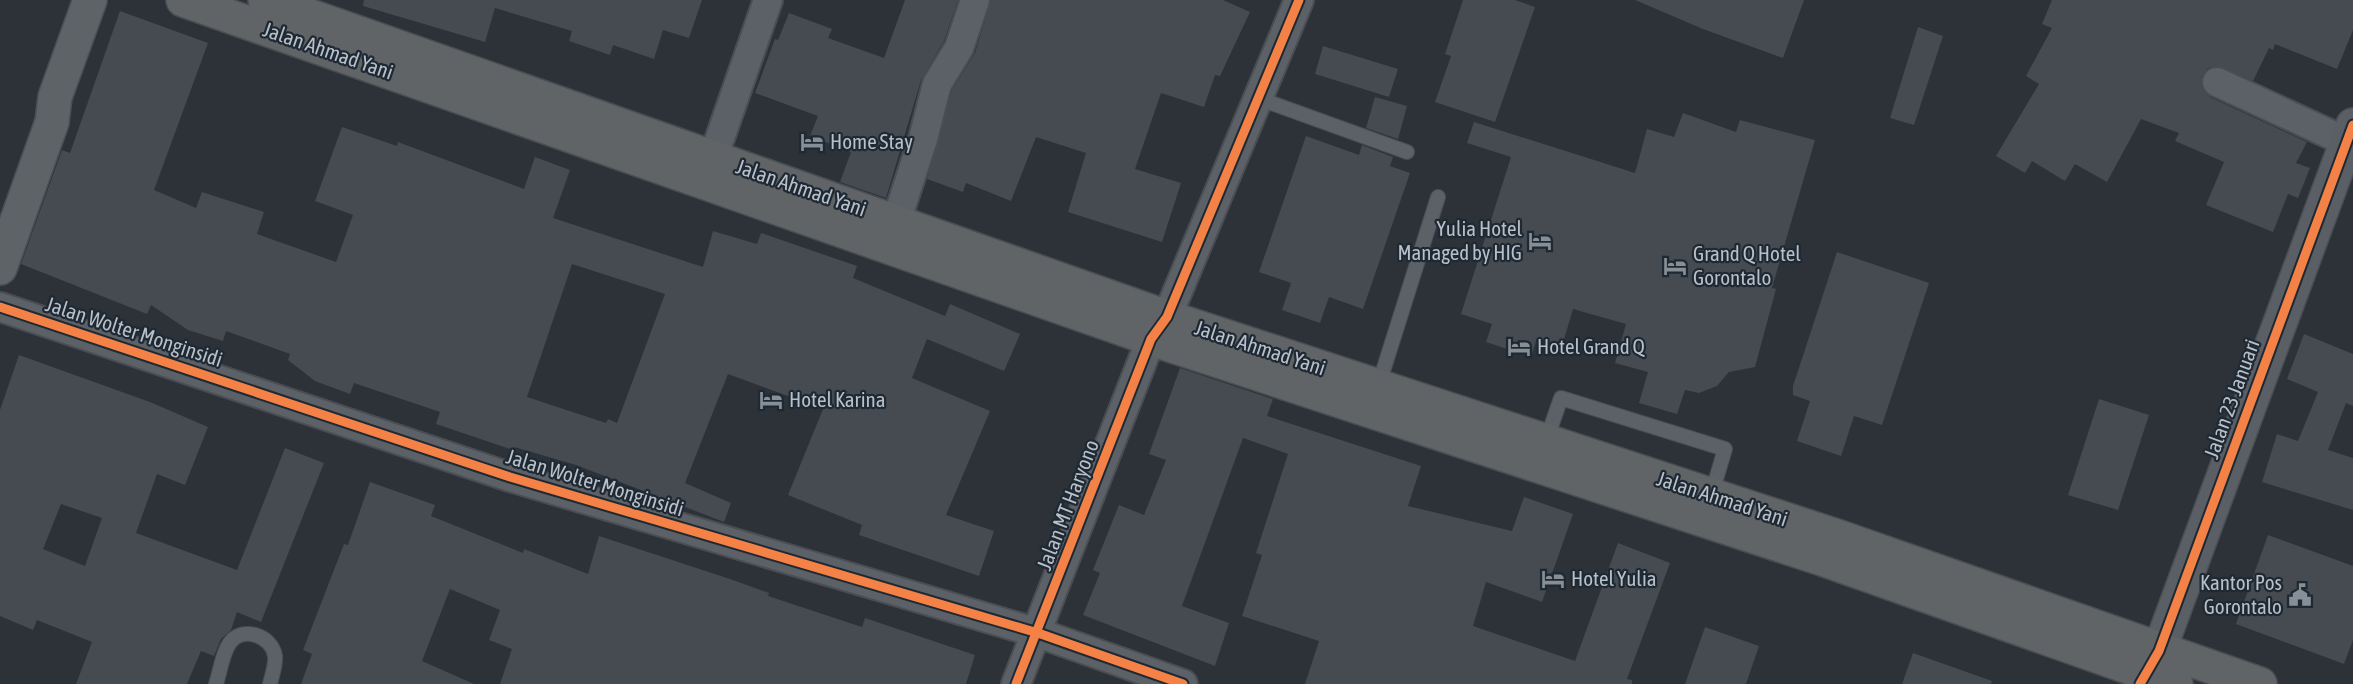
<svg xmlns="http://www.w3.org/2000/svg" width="2353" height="684" font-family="'Asap Condensed',sans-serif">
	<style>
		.building { fill: #454b50; fill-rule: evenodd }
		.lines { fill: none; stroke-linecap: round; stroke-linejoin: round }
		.lane-casing { stroke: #4a4e53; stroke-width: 16 }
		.street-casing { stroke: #4a4e53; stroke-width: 32 }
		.secondary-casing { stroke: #4a4e53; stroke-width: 36 }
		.primary-casing { stroke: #4a4f55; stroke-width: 36 }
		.highway-casing { stroke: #494e53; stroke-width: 36 }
		.lane { stroke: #5c6067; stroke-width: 14 }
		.street { stroke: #5c6067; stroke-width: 28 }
		.secondary { stroke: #5a5f65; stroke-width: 33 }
		.primary { stroke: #5e6368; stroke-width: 33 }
		.highway { stroke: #616467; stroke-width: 33 }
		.cycleway-casing { stroke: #1f2933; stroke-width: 13 }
		.cycleway { stroke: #f48246; stroke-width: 9 }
		.labels { text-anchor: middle; stroke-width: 4.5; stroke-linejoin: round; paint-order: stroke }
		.street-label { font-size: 21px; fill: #b7bfc9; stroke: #1f2933 }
		.poi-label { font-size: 21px; fill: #b7bfc9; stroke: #1f2933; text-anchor: start }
	</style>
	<rect width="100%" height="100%" fill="#2c3238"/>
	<path class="building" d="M364,0H702L689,38L663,30L654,59L613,45L610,55L569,41L572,31L495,8L485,42L363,6Z
		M905,0H958L944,41L921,80L886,198L840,182L851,152L810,136L818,116L755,93L775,39L778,40L789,13L832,29L828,38L884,58Z
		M991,0H1223L1250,12L1220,76L1215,75L1204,107L1161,93L1135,169L1181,183L1162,242L1068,212L1086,153L1036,137L1011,201L966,183L963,192L927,179L952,90L975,53Z
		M1463,0H1515L1535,7L1495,122L1435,102L1451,56L1445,54Z
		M1635,0H1804L1783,58L1703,29Z
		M2052,0H2353V30L2337,69L2275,44L2273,50L2269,48L2253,81L2216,66L2208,68L2202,76L2201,84L2210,97L2307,142L2296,163L2310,168L2298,198L2288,194L2273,232L2206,205L2224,162L2175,141L2179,133L2141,119L2107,182L2075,164L2065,181L2032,161L2025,173L1996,156L2039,84L2026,76L2052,28L2042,24Z
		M120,11L208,43L154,190L196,208L202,192L264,212L257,234L336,262L353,215L315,201L342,127L397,146L398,142L524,189L535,157L570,170L553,218L703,267L713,231L757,244L761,233L857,266L853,278L945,316L950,304L1020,334L1004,371L927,339L912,378L990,411L946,515L994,531L979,576L859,535L862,525L788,495L823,409L728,374L685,483L731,503L724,522L576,465L514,447L513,450L436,424L440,412L354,383L350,394L315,381L288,360L290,354L226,331L223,341L188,330L151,305L147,314L21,264L62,150L70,153ZM572,264L665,294L617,423L608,419L606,423L527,397Z
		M1918,27L1943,36L1914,125L1890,118Z
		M1323,46L1398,69L1389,97L1315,74Z
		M1375,97L1407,106L1398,139L1366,128Z
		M1683,113L1736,132L1740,120L1815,140L1772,288L1776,289L1755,367L1729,372L1717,386L1699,393L1685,390L1677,414L1639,403L1648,372L1615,363L1626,324L1573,309L1562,346L1537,338L1531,357L1486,342L1492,324L1461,314L1511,157L1467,143L1474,122L1635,173L1647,129L1674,137Z
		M1306,136L1359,155L1362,145L1393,157L1390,166L1410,173L1363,309L1329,297L1320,323L1282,310L1291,283L1259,272Z
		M1837,252L1929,283L1882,425L1854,416L1841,456L1797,441L1810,401L1793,395V386Z
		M2304,334L2353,354V406L2346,403L2328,450L2353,458V510L2262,482L2277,434L2298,441L2318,392L2287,379Z
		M19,355L150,402L208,427L185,485L157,474L136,533L237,570L285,448L324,463L261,622L237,612L231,630L221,639L214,656L201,651L187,684H76L92,642L37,620L33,630L0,616V410ZM61,504L102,518L85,566L43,549Z
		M1180,368L1273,399L1267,416L1421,466L1408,506L1512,531L1524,497L1573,514L1542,602L1486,582L1473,626L1575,661L1618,543L1670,563L1627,679L1632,680V684H1305L1319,641L1242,616L1262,555L1256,553L1288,454L1243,438L1182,606L1229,623L1215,666L1083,615L1100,573L1093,570L1119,505L1144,515L1166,460L1149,454Z
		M2099,399L2149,415L2118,510L2068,495Z
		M370,482L435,505L431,516L523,553L524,549L588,574L599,536L730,579L769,593L768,596L862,627L865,618L975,655L966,684H500L512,649L489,640L500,610L450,589L422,661L474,684H301L312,654L303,650L344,544L348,545Z
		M2268,535L2353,566V640L2344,664L2236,624Z
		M1705,627L1759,646L1746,684H1685Z
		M1913,653L1992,681L1991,684H1902Z"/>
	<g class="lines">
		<g class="lane-casing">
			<path id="lane" d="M1260,99L1407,152
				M1378,387L1438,197
				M1546,441L1561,398L1725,449L1711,496
				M216,684C220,672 222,655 229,644C241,625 272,635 275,656C276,665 272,675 270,684"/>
		</g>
		<g class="street-casing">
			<path id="street" d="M2217,82L2347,142
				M713,158L768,0
				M896,222L923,139L937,84L959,48L975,0
				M0,307L510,477L1038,633L1183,684
				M1016,684L1151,339L1167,317L1299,0"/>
		</g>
		<g class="secondary-casing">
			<path id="secondary" d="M2144,674L2159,651L2353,125"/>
		</g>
		<g class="primary-casing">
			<path id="primary" d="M0,268L52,122L55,97L90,0"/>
		</g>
		<g class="highway-casing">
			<path id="highway" d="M183,0L1151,339L1822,559L2176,684
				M265,0L1167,317L1837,536L2260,684"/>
		</g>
		<use href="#lane" class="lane"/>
		<use href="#street" class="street"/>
		<use href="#secondary" class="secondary"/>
		<use href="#primary" class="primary"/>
		<use href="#highway" class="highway"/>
		<g class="cycleway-casing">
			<path id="cycleway" d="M0,307L510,477L1038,633L1183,684
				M1016,684L1151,339L1167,317L1299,0
				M2140,684L2159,651L2353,125"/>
		</g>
		<use href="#cycleway" class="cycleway"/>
	</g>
	<defs>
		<g id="hotel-bare" transform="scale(1.8)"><path d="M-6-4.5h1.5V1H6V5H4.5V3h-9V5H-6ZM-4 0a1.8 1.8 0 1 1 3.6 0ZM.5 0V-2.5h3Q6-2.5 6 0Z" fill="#868e96" stroke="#1f2933" stroke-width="2.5" paint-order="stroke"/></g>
		<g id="civic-bare" transform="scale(1.8)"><path d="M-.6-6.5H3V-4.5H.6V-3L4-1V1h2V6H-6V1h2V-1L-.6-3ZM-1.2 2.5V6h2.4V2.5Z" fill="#868e96" stroke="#1f2933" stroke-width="2.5" paint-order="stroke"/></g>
	</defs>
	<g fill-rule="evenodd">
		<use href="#hotel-bare" x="812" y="142"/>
		<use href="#hotel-bare" x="1540" y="241"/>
		<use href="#hotel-bare" x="1675" y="266"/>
		<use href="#hotel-bare" x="1519" y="347"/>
		<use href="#hotel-bare" x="771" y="400"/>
		<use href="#hotel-bare" x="1553" y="579"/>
		<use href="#civic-bare" x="2300" y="595"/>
	</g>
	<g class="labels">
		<g class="street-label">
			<text transform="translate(328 51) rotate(19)" y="7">Jalan Ahmad Yani</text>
			<text transform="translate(801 188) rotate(19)" y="7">Jalan Ahmad Yani</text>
			<text transform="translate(134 332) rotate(18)" y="7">Jalan Wolter Monginsidi</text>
			<text transform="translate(1260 348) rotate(18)" y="7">Jalan Ahmad Yani</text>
			<text transform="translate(2232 399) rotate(-70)" y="7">Jalan 23 Januari</text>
			<text transform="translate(595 483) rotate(17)" y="7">Jalan Wolter Monginsidi</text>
			<text transform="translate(1722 499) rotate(18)" y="7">Jalan Ahmad Yani</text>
			<text transform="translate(1068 505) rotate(-69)" y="7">Jalan MT Haryono</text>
		</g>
		<g class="poi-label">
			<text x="830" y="149">Home Stay</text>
			<text x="1522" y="236" text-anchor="end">Yulia Hotel<tspan x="1522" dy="24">Managed by HIG</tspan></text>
			<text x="1693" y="261">Grand Q Hotel<tspan x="1693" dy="24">Gorontalo</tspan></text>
			<text x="1537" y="354">Hotel Grand Q</text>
			<text x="789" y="407">Hotel Karina</text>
			<text x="1571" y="586">Hotel Yulia</text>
			<text x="2282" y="590" text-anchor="end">Kantor Pos<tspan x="2282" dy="24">Gorontalo</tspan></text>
		</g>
	</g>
</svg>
